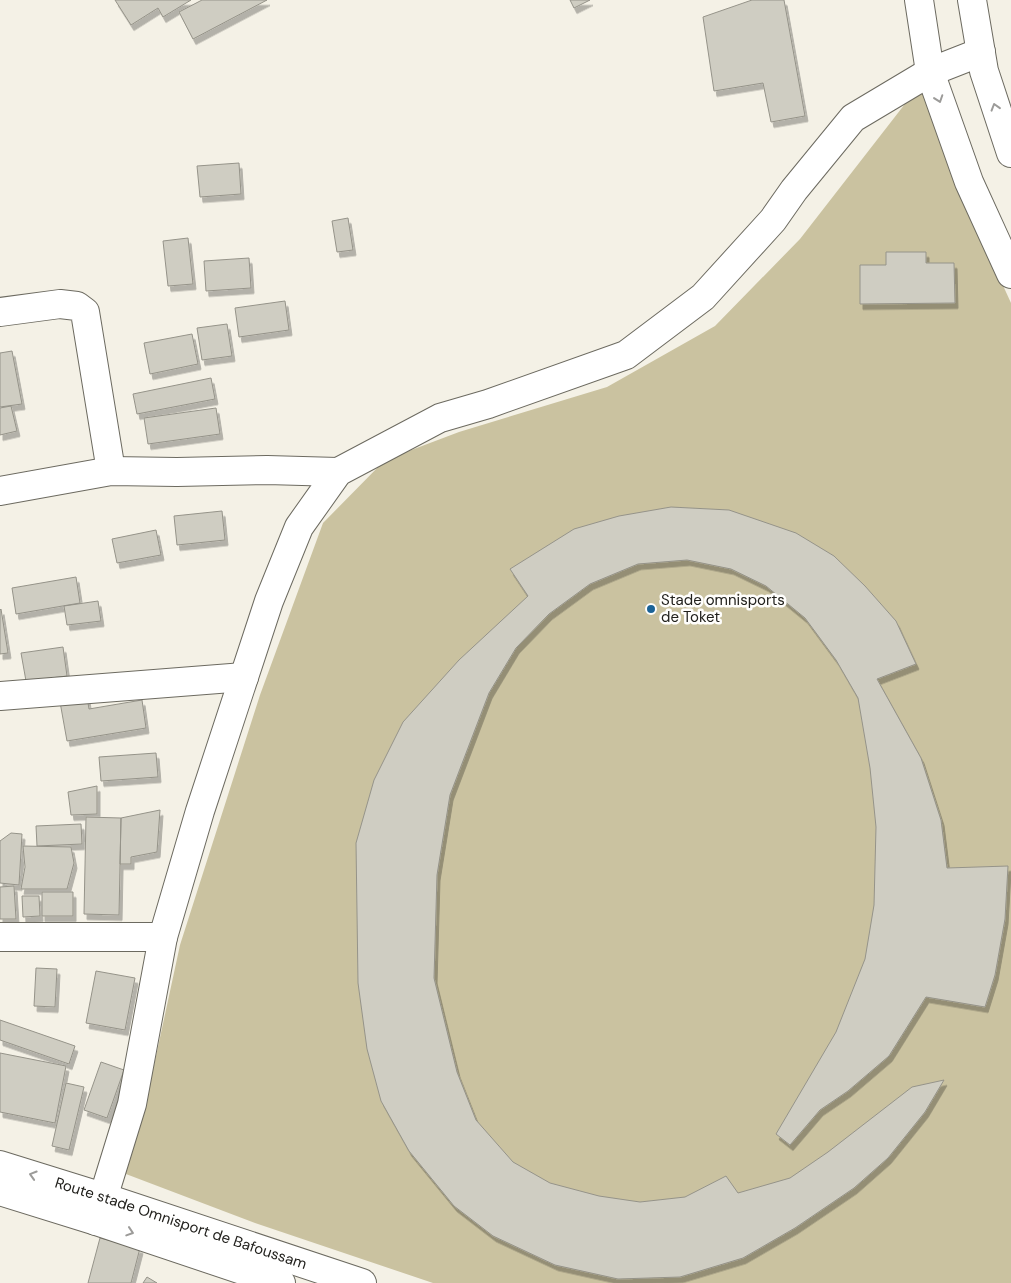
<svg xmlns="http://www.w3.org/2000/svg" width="1011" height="1283" font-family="'DM Sans',sans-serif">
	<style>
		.green { fill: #cac2a0 }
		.building { fill: #cfcdc2; stroke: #959389; filter: url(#shadow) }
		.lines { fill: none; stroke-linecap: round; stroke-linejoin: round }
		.minor-casing { stroke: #6c6a60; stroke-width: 30 }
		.major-casing { stroke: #6c6a60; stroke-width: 30 }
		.minor { stroke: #fff; stroke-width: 28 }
		.major { stroke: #fff; stroke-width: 28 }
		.oneway { stroke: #9c9b99 }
		.poi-dot { fill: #1b6397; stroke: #fffefc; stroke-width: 2 }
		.labels { text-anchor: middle; stroke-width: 5; stroke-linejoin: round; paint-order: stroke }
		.poi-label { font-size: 15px; fill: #22211d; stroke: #fffefc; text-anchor: start }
		.street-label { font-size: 15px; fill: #22211d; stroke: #fffefc }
	</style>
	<defs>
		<filter id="shadow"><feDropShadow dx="3" dy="5.5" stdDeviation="0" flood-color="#0004"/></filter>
	</defs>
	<rect width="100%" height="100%" fill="#f4f1e6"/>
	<path class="green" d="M922,82L990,257L1011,303V1283H433L255,1223L118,1171L145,1107L180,945L260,695L323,523L385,460L459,432L607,387L715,326L800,239Z"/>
	<path class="building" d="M115,0H191L163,17L158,8L131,25Z
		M202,0H267L193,39L179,12Z
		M570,0H590L574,8Z
		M752,0H784L805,116L771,122L763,83L714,91L703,17Z
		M239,163L241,194L200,197L197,166Z
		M348,218L353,250L337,252L332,221Z
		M188,238L193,284L168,286L163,241Z
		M886,252H926V263H954L955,303L860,304V265H886Z
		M249,258L251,288L206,291L204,261Z
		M285,301L289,330L239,337L235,308Z
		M227,324L232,356L202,360L197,328Z
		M192,334L198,364L150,374L144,343Z
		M12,351L22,404L0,407V353Z
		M211,378L215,399L137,414L133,394Z
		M11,406L17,431L0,435V408Z
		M216,408L220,434L148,444L144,418Z
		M671,507L729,510L796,533L834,556L865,586L896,621L916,664L877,679L921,758L941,820L947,868L1008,866L1005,919L995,975L985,1007L926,997L889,1056L848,1091L820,1110L790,1145L776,1134L836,1032L865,959L874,905L876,827L870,768L858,698L836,660L805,618L766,586L731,569L687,560L638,564L590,584L549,614L516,648L489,693L450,795L437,875L434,978L457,1072L476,1120L513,1162L550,1183L599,1196L640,1202L685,1197L726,1176L738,1193L790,1178L828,1152L912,1087L944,1080L925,1112L888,1158L854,1188L795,1228L743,1258L680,1277L618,1279L555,1265L493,1236L454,1206L409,1151L381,1101L367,1049L358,983L356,843L374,780L403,722L459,660L528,596L510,569L574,529L619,516Z
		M222,511L225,540L177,545L174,516Z
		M156,530L161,555L117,563L112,539Z
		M76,577L80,603L16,614L12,588Z
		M98,601L101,621L67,625L64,606Z
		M1,609L8,653L0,654V610Z
		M63,647L67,676L26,681L21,653Z
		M87,697L89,709L142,700L146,728L67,741L60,702Z
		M156,753L158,777L101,781L99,757Z
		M97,786V814L71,815L68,792Z
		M160,810L157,852L131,857V864H120L121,818Z
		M86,817L121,818L119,915L84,914Z
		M81,824L82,844L37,846L36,826Z
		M11,833L22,834L19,885L0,883V841Z
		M23,846L71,847L74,863L67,889H21L25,867Z
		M14,886L16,919H0V887Z
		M42,892H73V916H42Z
		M22,896H39L40,916L23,917Z
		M36,968L57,969L55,1007L34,1006Z
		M96,971L135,978L125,1030L86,1023Z
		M0,1020L75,1046L69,1064L0,1040Z
		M0,1053L66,1066L55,1123L0,1112Z
		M101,1062L124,1070L107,1118L84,1110Z
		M66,1083L84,1087L69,1150L52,1146Z
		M100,1238L140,1248L131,1283H88Z
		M147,1277L157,1283H143Z"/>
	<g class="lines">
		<g class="minor-casing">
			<g id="minor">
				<path d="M0,312L60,304L77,306L85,312L111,471"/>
				<path d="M0,491L111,471L177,472L267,470L338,472"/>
				<path d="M0,696L244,677"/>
				<path d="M0,937H163"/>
				<path id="s1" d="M0,1165L103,1197L362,1283"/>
				<path d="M0,1191L96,1221L281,1283"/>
				<path d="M96,1221L132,1104L163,937L200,811L269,601L299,527L338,472L440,418L488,404L626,355L703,297L773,220L794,190L853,118L930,72L981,52"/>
			</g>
		</g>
		<g class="major-casing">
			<path id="major" d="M919,0L930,72L969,182L1011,274
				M972,0L984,71L1011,153"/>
		</g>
		<use href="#minor" class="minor"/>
		<use href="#major" class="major"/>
	</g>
	<defs><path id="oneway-chevron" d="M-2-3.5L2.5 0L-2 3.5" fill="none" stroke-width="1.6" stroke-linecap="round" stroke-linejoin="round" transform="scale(1.25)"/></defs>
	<g class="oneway">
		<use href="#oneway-chevron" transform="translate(939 99) rotate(71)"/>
		<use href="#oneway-chevron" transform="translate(995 107) rotate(-107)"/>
		<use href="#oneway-chevron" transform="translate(33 1175) rotate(-163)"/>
		<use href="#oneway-chevron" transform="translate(130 1232) rotate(18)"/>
	</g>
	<circle class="poi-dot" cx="651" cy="609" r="5"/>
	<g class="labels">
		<g class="poi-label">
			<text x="661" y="605">Stade omnisports<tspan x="661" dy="17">de Toket</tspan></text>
		</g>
		<g class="street-label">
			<text dy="5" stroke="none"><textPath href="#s1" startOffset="190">Route stade Omnisport de Bafoussam</textPath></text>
		</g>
	</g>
</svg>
